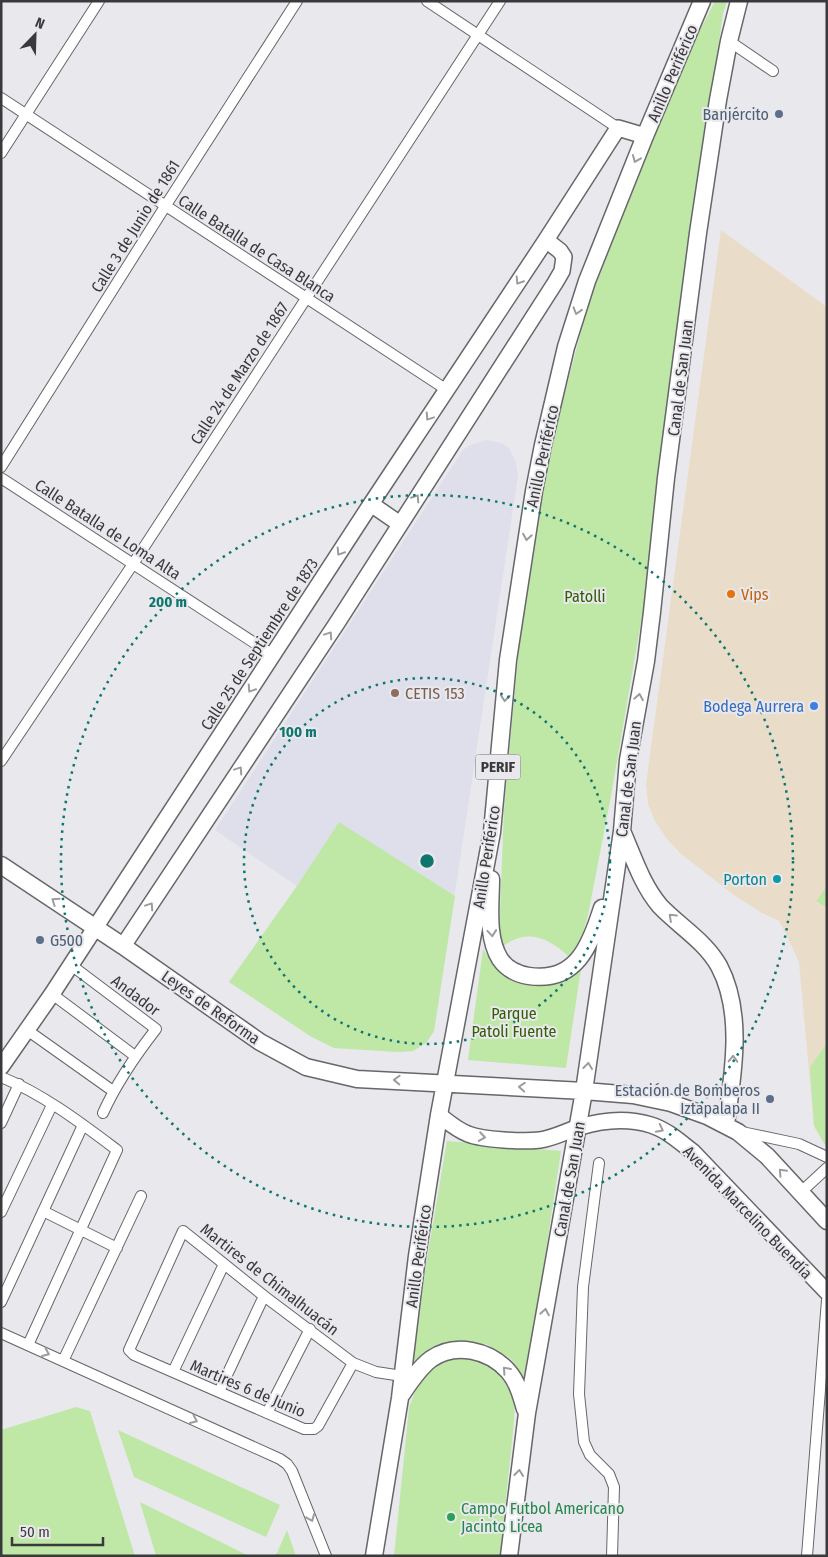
<svg xmlns="http://www.w3.org/2000/svg" width="828" height="1557" font-family="'Fira Sans Condensed',sans-serif">
	<style>
		.commercial { fill: #e9ddc9 }
		.built { fill: #dfdfec }
		.green { fill: #bfe8a7 }
		.lines { fill: none; stroke-linecap: round; stroke-linejoin: round }
		.street-casing { stroke: #66666b; stroke-width: 12 }
		.secondary-casing { stroke: #66666b; stroke-width: 18 }
		.primary-casing { stroke: #66666b; stroke-width: 19 }
		.street { stroke: #fff; stroke-width: 10 }
		.secondary { stroke: #fff; stroke-width: 15 }
		.primary { stroke: #fff; stroke-width: 16 }
		.oneway { stroke: #9c9c9e }
		.ring { fill: none; stroke: #0f766e; stroke-width: 2.5; stroke-dasharray: 2.5 5 }
		.service-dot { fill: #5c6f8a; stroke: #e8e8ed; stroke-width: 2 }
		.food-dot { fill: #e8710a; stroke: #e8e8ed; stroke-width: 2 }
		.education-dot { fill: #8d6e63; stroke: #e8e8ed; stroke-width: 2 }
		.shop-dot { fill: #3f7fe0; stroke: #e8e8ed; stroke-width: 2 }
		.culture-dot { fill: #0f9aa8; stroke: #e8e8ed; stroke-width: 2 }
		.leisure-dot { fill: #2e9e5b; stroke: #e8e8ed; stroke-width: 2 }
		.labels { text-anchor: middle; stroke-width: 4; stroke-linejoin: round; paint-order: stroke }
		.shield { fill: #e8e8ed; stroke: #6e6e71; stroke-width: 1 }
		.shield-label { font-size: 15px; font-weight: bold; fill: #3a3a3c }
		.street-label { font-size: 16px; fill: #3a3a3c; stroke: #e8e8ed }
		.service-label { font-size: 16px; fill: #4e5e75; stroke: #e8e8ed; text-anchor: end }
		.food-label { font-size: 16px; fill: #c56008; stroke: #e8e8ed; text-anchor: start }
		.park-label { font-size: 16px; fill: #325d05; stroke: #e8e8ed }
		.education-label { font-size: 16px; fill: #785e54; stroke: #e8e8ed; text-anchor: start }
		.shop-label { font-size: 16px; fill: #366cbe; stroke: #e8e8ed; text-anchor: end }
		.culture-label { font-size: 16px; fill: #0d838f; stroke: #e8e8ed; text-anchor: end }
		.leisure-label { font-size: 16px; fill: #27864d; stroke: #e8e8ed; text-anchor: start }
		.centre { fill: #0f766e; stroke: #e8e8ed; stroke-width: 2.5 }
		.ring-label { font-size: 15px; text-anchor: middle; font-weight: bold; fill: #0f766e; stroke: #e8e8ed; stroke-width: 4; stroke-linejoin: round; paint-order: stroke }
	</style>
	<rect width="100%" height="100%" fill="#e8e8ed"/>
	<path class="commercial" d="M721,230L827,307V1148L814,1126L799,962L786,934L779,921L762,913L734,895L681,854L667,839L655,821L648,804L646,784Z"/>
	<path class="built" d="M486,440L501,443L509,448L516,462L518,476L434,1031L426,1043L413,1051L398,1052L334,1048L310,1036L229,982L297,886L215,830L463,450L471,445Z"/>
	<path class="green" d="M715,1H727L723,14L689,252L646,593L611,796L588,915L581,939L576,949L568,956C548,937 526,928 502,947L499,936L504,810L520,634L538,508L547,461L587,309L603,258L630,184L688,54Z
		M339,822L455,896L434,1031L426,1043L413,1051L398,1052L334,1048L310,1036L229,982L297,886Z
		M827,886V908L816,901Z
		M483,949C487,954 490,960 494,966C518,995 553,985 581,969L566,1068L468,1060Z
		M827,1043V1148L814,1126L810,1067Z
		M447,1141L561,1151L526,1382L511,1359L486,1344L455,1341L433,1350L409,1364Z
		M470,1357L491,1366L506,1379L515,1399L514,1422L500,1556H394L409,1408C416,1388 424,1368 446,1361C453,1358 463,1358 470,1357Z
		M76,1407L90,1411L135,1556H1V1430Z
		M118,1430L280,1505L266,1537L134,1477Z
		M140,1502L249,1556H156Z
		M287,1530L296,1556H273L277,1553Z"/>
	<g class="lines">
		<g class="street-casing">
			<path id="street" d="M427,1L618,128
				M729,41L773,71
				M1,98L447,390
				M1,153L99,1
				M1,467L166,205L297,1
				M1,478L273,655
				M1,761L133,564L500,1
				M71,965L156,1029C135,1056 117,1082 103,1113
				M52,994L135,1056
				M27,1030L113,1091
				M1,1077C43,1094 81,1123 117,1150L28,1345
				M1,1123L19,1084
				M742,1132L799,1144L827,1157
				M599,1163L583,1287L579,1394L584,1442L590,1455L609,1474L614,1487L612,1556
				M801,1192L827,1168
				M43,1211L117,1248
				M1,1212L52,1105
				M1,1302L83,1125
				M1,1333L280,1459L287,1464L292,1471L326,1556
				M63,1361L141,1196
				M353,1363L318,1426L314,1429H304L134,1355L129,1350L183,1231L264,1296L353,1363L376,1372L402,1376
				M173,1372L224,1264
				M219,1392L264,1296
				M267,1413L310,1329
				M807,1556L827,1300"/>
		</g>
		<g class="secondary-casing">
			<path id="secondary" d="M371,504L400,524
				M123,946L337,623L555,283L562,271L564,257L560,251L546,240
				M1,1067L52,994L371,504L546,240L618,128L645,136
				M439,1115C448,1122 457,1130 468,1134C483,1140 524,1142 540,1140C554,1138 566,1131 580,1127C603,1120 628,1118 651,1125C667,1130 680,1142 693,1152L827,1292"/>
		</g>
		<g class="primary-casing">
			<path id="primary" d="M622,831C633,856 642,885 660,906C679,926 705,941 719,966C744,1013 733,1074 726,1124
				M1,865L123,946L260,1042L306,1067L357,1079L584,1091L633,1095L671,1103L707,1116L738,1132L767,1156L827,1221
				M491,879C491,903 486,937 500,959C506,968 517,974 529,976C576,983 590,946 602,908
				M402,1394C410,1382 419,1368 431,1359C455,1342 489,1350 508,1371C517,1381 521,1395 525,1409
				M374,1556L400,1398L417,1256L439,1115L492,832L508,660L534,491L543,445L566,347L587,281L645,136L702,1
				M509,1556L527,1413L584,1091L622,831L628,760L646,661L652,612L666,478L698,233L718,100L729,41L739,1"/>
		</g>
		<use href="#street" class="street"/>
		<use href="#secondary" class="secondary"/>
		<use href="#primary" class="primary"/>
	</g>
	<defs><path id="oneway-chevron" d="M-2-3.5L2.5 0L-2 3.5" fill="none" stroke-width="1.6" stroke-linecap="round" stroke-linejoin="round" transform="scale(1.25)"/></defs>
	<g class="oneway">
		<use href="#oneway-chevron" transform="translate(636 159) rotate(112)"/>
		<use href="#oneway-chevron" transform="translate(519 281) rotate(123)"/>
		<use href="#oneway-chevron" transform="translate(577 311) rotate(107)"/>
		<use href="#oneway-chevron" transform="translate(429 417) rotate(124)"/>
		<use href="#oneway-chevron" transform="translate(416 498) rotate(-57)"/>
		<use href="#oneway-chevron" transform="translate(527 537) rotate(99)"/>
		<use href="#oneway-chevron" transform="translate(340 552) rotate(123)"/>
		<use href="#oneway-chevron" transform="translate(329 635) rotate(-56)"/>
		<use href="#oneway-chevron" transform="translate(251 689) rotate(123)"/>
		<use href="#oneway-chevron" transform="translate(639 697) rotate(-80)"/>
		<use href="#oneway-chevron" transform="translate(505 698) rotate(95)"/>
		<use href="#oneway-chevron" transform="translate(239 770) rotate(-56)"/>
		<use href="#oneway-chevron" transform="translate(55 901) rotate(-146)"/>
		<use href="#oneway-chevron" transform="translate(150 906) rotate(-56)"/>
		<use href="#oneway-chevron" transform="translate(672 917) rotate(-137)"/>
		<use href="#oneway-chevron" transform="translate(492 933) rotate(85)"/>
		<use href="#oneway-chevron" transform="translate(733 1059) rotate(-88)"/>
		<use href="#oneway-chevron" transform="translate(588 1066) rotate(-83)"/>
		<use href="#oneway-chevron" transform="translate(397 1080) rotate(-178)"/>
		<use href="#oneway-chevron" transform="translate(522 1087) rotate(-176)"/>
		<use href="#oneway-chevron" transform="translate(660 1129) rotate(27)"/>
		<use href="#oneway-chevron" transform="translate(482 1137) rotate(9)"/>
		<use href="#oneway-chevron" transform="translate(782 1172) rotate(-133)"/>
		<use href="#oneway-chevron" transform="translate(545 1312) rotate(-80)"/>
		<use href="#oneway-chevron" transform="translate(46 1353) rotate(24)"/>
		<use href="#oneway-chevron" transform="translate(506 1370) rotate(-132)"/>
		<use href="#oneway-chevron" transform="translate(194 1420) rotate(24)"/>
		<use href="#oneway-chevron" transform="translate(519 1473) rotate(-83)"/>
		<use href="#oneway-chevron" transform="translate(311 1518) rotate(68)"/>
	</g>
	<g class="ring">
		<circle cx="427" cy="861" r="183"/>
		<circle cx="427" cy="861" r="366"/>
	</g>
	<g class="service-dot">
		<circle cx="779" cy="114" r="5"/>
		<circle cx="40" cy="940" r="5"/>
		<circle cx="770" cy="1099" r="5"/>
	</g>
	<circle class="food-dot" cx="731" cy="594" r="5"/>
	<circle class="education-dot" cx="395" cy="693" r="5"/>
	<circle class="shop-dot" cx="814" cy="706" r="5"/>
	<circle class="culture-dot" cx="777" cy="879" r="5"/>
	<circle class="leisure-dot" cx="451" cy="1517" r="5"/>
	<g class="labels">
		<rect class="shield" x="475.5" y="754.5" width="45" height="25" rx="4"/>
		<g class="shield-label">
			<text x="498" y="772">PERIF</text>
		</g>
		<g class="street-label">
			<text transform="translate(672 73) rotate(-67)" y="6">Anillo Periférico</text>
			<text transform="translate(135 226) rotate(-58)" y="6">Calle 3 de Junio de 1861</text>
			<text transform="translate(257 248) rotate(33)" y="6">Calle Batalla de Casa Blanca</text>
			<text transform="translate(239 373) rotate(-57)" y="6">Calle 24 de Marzo de 1867</text>
			<text transform="translate(680 378) rotate(-83)" y="6">Canal de San Juan</text>
			<text transform="translate(542 456) rotate(-78)" y="6">Anillo Periférico</text>
			<text transform="translate(108 529) rotate(33)" y="6">Calle Batalla de Loma Alta</text>
			<text transform="translate(259 644) rotate(-57)" y="6">Calle 25 de Septiembre de 1873</text>
			<text transform="translate(628 779) rotate(-83)" y="6">Canal de San Juan</text>
			<text transform="translate(486 857) rotate(-81)" y="6">Anillo Periférico</text>
			<text transform="translate(136 995) rotate(37)" y="6">Andador</text>
			<text transform="translate(211 1007) rotate(35)" y="6">Leyes de Reforma</text>
			<text transform="translate(569 1179) rotate(-80)" y="6">Canal de San Juan</text>
			<text transform="translate(748 1212) rotate(46)" y="6">Avenida Marcelino Buendía</text>
			<text transform="translate(418 1256) rotate(-82)" y="6">Anillo Periférico</text>
			<text transform="translate(270 1279) rotate(38)" y="6">Martires de Chimalhuacán</text>
			<text transform="translate(248 1388) rotate(23)" y="6">Martires 6 de Junio</text>
		</g>
		<g class="service-label">
			<text x="769" y="120">Banjército</text>
			<text x="50" y="946" text-anchor="start">G500</text>
			<text x="760" y="1096">Estación de Bomberos<tspan x="760" dy="18">Iztapalapa II</tspan></text>
		</g>
		<g class="food-label">
			<text x="741" y="600">Vips</text>
		</g>
		<g class="park-label">
			<text x="585" y="602">Patolli</text>
			<text x="514" y="1019">Parque<tspan x="514" dy="18">Patoli Fuente</tspan></text>
		</g>
		<g class="education-label">
			<text x="405" y="699">CETIS 153</text>
		</g>
		<g class="shop-label">
			<text x="804" y="712">Bodega Aurrera</text>
		</g>
		<g class="culture-label">
			<text x="767" y="885">Porton</text>
		</g>
		<g class="leisure-label">
			<text x="461" y="1514">Campo Futbol Americano<tspan x="461" dy="18">Jacinto Licea</tspan></text>
		</g>
	</g>
	<circle cx="427" cy="861" r="8" class="centre"/>
	<g class="ring-label">
		<text x="168" y="607">200 m</text>
		<text x="298" y="737">100 m</text>
	</g>
	<rect width="828" height="1557" fill="none" stroke="#3a3a3c" stroke-width="5"/>
	<g transform="translate(35 35) rotate(23)" stroke="#e8e8ed" stroke-width="4" paint-order="stroke">
	<path d="M0-4L9 19L0 12L-9 19Z" fill="#3a3a3c"/>
	<text y="-8" font-size="14" font-weight="bold" text-anchor="middle" fill="#3a3a3c">N</text>
	</g>
	<path d="M12 1537v8h91v-8" fill="none" stroke="#3a3a3c" stroke-width="2.5"/>
	<text x="20" y="1537" font-size="15" fill="#3a3a3c" stroke="#e8e8ed" stroke-width="4" paint-order="stroke">50 m</text>
</svg>
